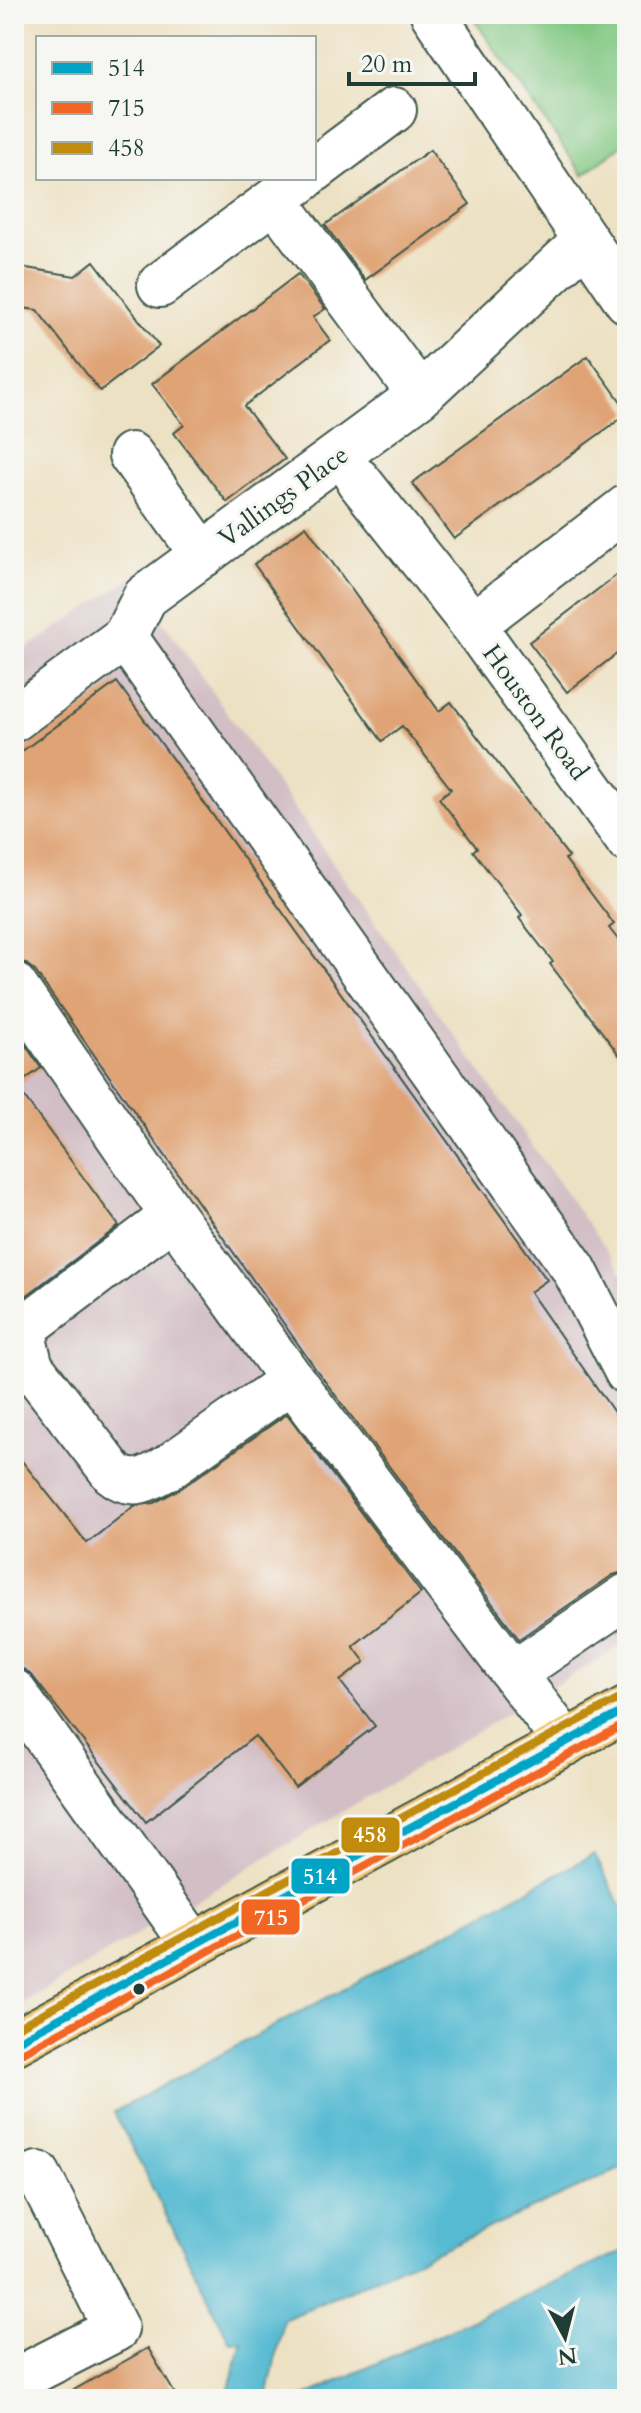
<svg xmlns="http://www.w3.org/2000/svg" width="641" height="2413" font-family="Cardo,serif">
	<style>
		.industrial { fill: #d2bec5 }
		.green { fill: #82c883; stroke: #50825c; stroke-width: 2 }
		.water { fill: #54bad2; stroke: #3a7c83; stroke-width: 2 }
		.building { fill: #dfa374 }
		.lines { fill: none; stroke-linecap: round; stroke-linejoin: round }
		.minor-casing { stroke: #3e5649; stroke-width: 48 }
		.major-casing { stroke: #3e5649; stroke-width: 48 }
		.minor { stroke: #fff; stroke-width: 44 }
		.major { stroke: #f4c16a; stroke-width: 44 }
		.bus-1-casing { stroke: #f6f6f2; stroke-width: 14 }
		.bus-2-casing { stroke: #f6f6f2; stroke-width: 14 }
		.bus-3-casing { stroke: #f6f6f2; stroke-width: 14 }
		.bus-1 { stroke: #02a4c6; stroke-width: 8 }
		.bus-2 { stroke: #f26522; stroke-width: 8 }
		.bus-3 { stroke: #c18c0d; stroke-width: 8 }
		.bus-dot { fill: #1f3d34; stroke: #f6f6f2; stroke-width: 3 }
		.labels { text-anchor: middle; stroke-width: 6; stroke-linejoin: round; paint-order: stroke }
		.street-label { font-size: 26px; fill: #1f3d34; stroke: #f6f6f2 }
		.line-badge { stroke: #f6f6f2; stroke-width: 3 }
		.badge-label { font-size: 22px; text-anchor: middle; font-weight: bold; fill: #fff }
	</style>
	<rect width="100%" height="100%" fill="#f6f6f2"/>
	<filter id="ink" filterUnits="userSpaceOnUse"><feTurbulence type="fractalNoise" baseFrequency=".0125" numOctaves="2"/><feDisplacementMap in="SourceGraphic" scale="16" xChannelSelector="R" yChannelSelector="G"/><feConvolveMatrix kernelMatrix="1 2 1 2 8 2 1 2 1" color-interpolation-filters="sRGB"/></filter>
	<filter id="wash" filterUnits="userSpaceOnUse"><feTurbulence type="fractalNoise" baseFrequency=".006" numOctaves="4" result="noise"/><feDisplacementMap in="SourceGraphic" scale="32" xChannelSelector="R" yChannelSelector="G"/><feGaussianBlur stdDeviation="1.8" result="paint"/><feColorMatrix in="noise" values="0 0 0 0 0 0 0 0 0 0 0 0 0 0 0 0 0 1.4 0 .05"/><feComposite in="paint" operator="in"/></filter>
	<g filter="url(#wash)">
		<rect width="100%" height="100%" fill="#ede1c3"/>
		<path class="industrial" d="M132,578L627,1280V1642L14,2008V657Z"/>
		<path class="green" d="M470,14H627V141L583,175Z"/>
		<path class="water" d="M594,1854L627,1917V2166L283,2320L267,2399H226L242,2341L230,2342L114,2112Z
			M627,2249V2399H299Z"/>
		<g id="blocks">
			<path class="building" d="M430,150L470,204L365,280L325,225Z
				M94,261L159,346L100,391L37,310L14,307V266L75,276Z
				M298,274L325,309L313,317L330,340L244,406L285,459L227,502L174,433L184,425L152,384Z
				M588,356L627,410V414L454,539L412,483Z
				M306,526L439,711L451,702L569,857L565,859L614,924L609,928L627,951V1065L550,964L553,962L519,918L522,915L473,851L477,848L439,798L451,789L402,726L382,741L254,564Z
				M627,567V646L567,692L529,642Z
				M117,682L547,1280L530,1292L627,1431V1571L613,1575L519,1639L315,1368L35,971L25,963L14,960V757Z
				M18,1034L41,1068L16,1086L119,1226L14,1305V1037Z
				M287,1414L421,1593L353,1646L365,1662L340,1681L375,1726L295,1787L255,1736L146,1822L34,1678L25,1670L14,1667V1451L87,1543L134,1506L154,1503L180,1489Z
				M148,2348L178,2399H58Z"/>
		</g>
	</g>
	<g filter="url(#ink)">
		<use href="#blocks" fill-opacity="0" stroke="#3e5649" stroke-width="2"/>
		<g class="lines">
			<g class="minor-casing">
				<path id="minor" d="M433,14L627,301
					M314,170L394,110
					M275,200L420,395
					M160,285L304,178
					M131,455L203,555
					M358,480L473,625L627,839
					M473,625L627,507
					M125,637L574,1269L627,1372
					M14,719L125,637L145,597L420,395L586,240
					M14,985L173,1216L292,1380L566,1743
					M173,1216L31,1323L24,1339L31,1367L113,1473C132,1489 149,1479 167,1468L292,1380
					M514,1673L627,1596
					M14,1692L193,1944
					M14,2381L116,2329L38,2174"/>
			</g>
			<g class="major-casing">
				<path id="major" d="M14,2043L627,1709"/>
			</g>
			<use href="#minor" class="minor"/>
			<use href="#major" class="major"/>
			<g class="bus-1-casing">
				<path id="bus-1" d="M14,2043L627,1709"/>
			</g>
			<g class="bus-2-casing">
				<path id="bus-2" d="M20,2054L627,1723"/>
			</g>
			<g class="bus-3-casing">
				<path id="bus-3" d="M14,2029L621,1698"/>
			</g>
			<use href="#bus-1" class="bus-1"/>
			<use href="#bus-2" class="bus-2"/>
			<use href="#bus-3" class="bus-3"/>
		</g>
	</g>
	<circle class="bus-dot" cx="139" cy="1989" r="7"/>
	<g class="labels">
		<g class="street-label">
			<text transform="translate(283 496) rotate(-36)" y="9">Vallings Place</text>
			<text transform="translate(536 712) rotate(54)" y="9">Houston Road</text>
		</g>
	</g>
	<g class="line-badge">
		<rect x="340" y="1816" width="61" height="38" rx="8" fill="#c18c0d"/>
		<rect x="290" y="1857" width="61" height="38" rx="8" fill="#02a4c6"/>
		<rect x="240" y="1898" width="61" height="38" rx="8" fill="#f26522"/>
	</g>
	<g class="badge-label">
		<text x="370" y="1842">458</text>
		<text x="320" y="1884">514</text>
		<text x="271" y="1925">715</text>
	</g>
	<rect width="641" height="2413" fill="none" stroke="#f6f6f2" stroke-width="48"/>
	<rect x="36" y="36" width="280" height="144" fill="#f6f6f2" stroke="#a0aca6" stroke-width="2"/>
	<rect x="52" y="62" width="40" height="12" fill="#02a4c6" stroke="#a0aca6" stroke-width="2"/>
	<text x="108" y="76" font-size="24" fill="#1f3d34">514</text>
	<rect x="52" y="102" width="40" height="12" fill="#f26522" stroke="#a0aca6" stroke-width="2"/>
	<text x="108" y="116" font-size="24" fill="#1f3d34">715</text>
	<rect x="52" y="142" width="40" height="12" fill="#c18c0d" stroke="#a0aca6" stroke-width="2"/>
	<text x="108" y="156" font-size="24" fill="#1f3d34">458</text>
	<g transform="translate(565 2337) rotate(173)" stroke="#f6f6f2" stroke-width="6" paint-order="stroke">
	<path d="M0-6L14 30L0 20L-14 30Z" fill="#1f3d34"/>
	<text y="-12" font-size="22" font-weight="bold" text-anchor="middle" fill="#1f3d34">N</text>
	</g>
	<path d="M349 72v12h126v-12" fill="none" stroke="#1f3d34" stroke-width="4"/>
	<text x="361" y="72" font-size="24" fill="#1f3d34" stroke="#f6f6f2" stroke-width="6" paint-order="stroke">20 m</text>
</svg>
